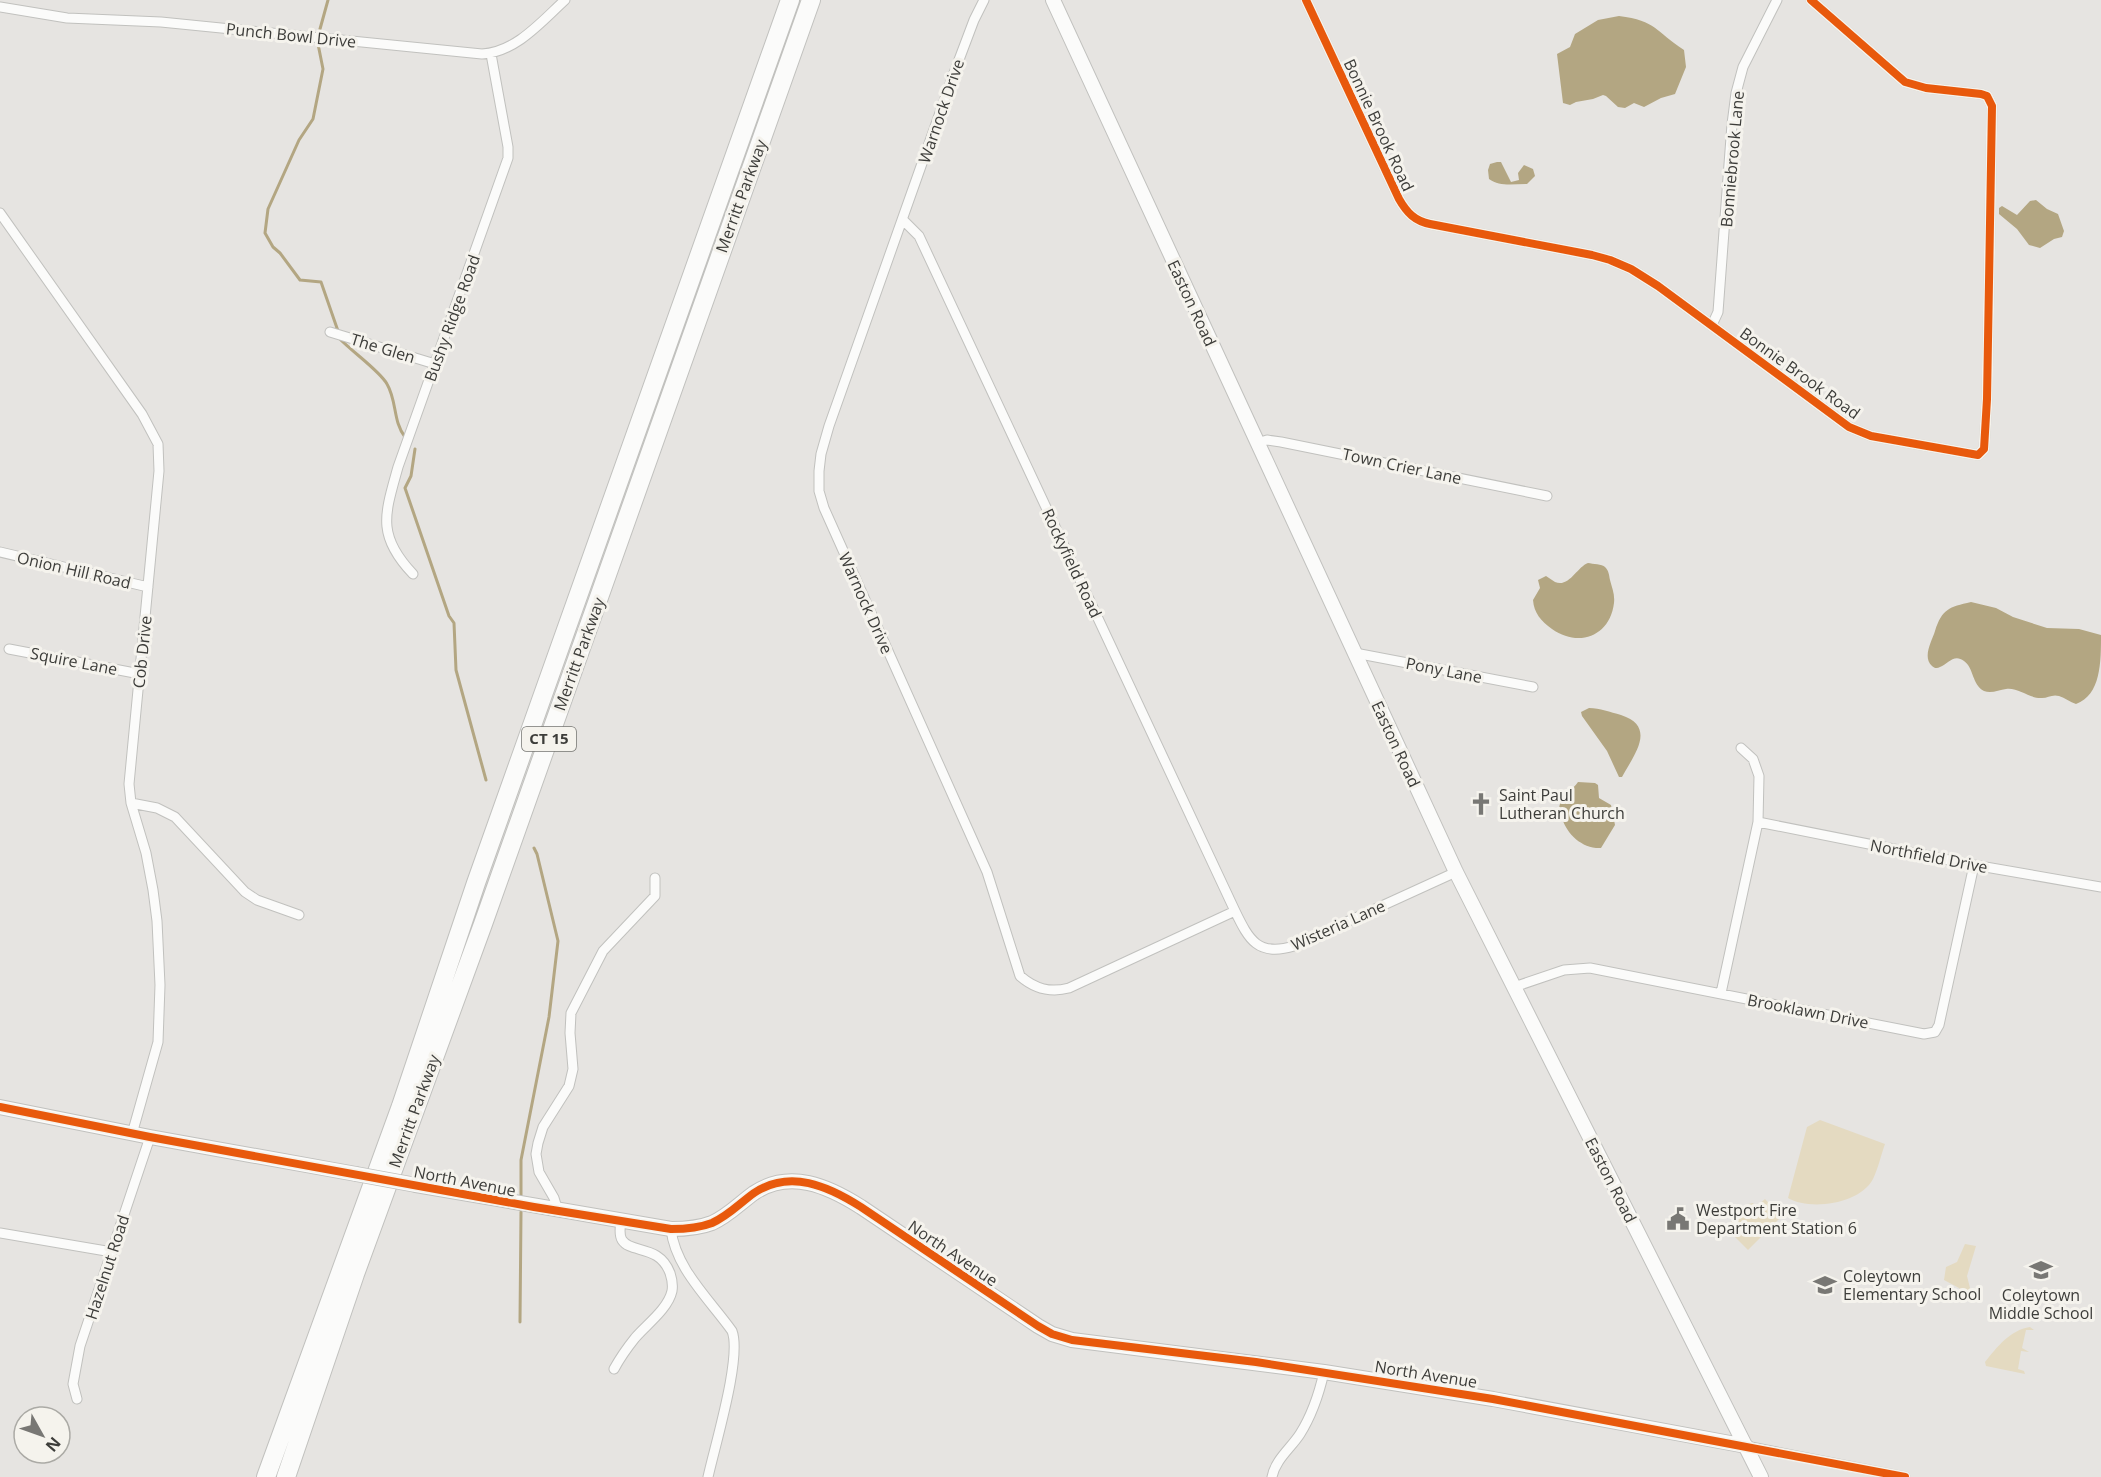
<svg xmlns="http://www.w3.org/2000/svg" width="2101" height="1477" font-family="'Open Sans',sans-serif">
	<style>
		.green { fill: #e4dac1 }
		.water { fill: #b3a682 }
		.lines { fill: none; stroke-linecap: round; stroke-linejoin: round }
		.stream { stroke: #b3a682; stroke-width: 3 }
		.street-casing { stroke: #c1c1be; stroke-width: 11 }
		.secondary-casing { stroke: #c1c1be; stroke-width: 16 }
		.highway-casing { stroke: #c1c1be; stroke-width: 20 }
		.street { stroke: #fbfbfa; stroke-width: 9 }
		.secondary { stroke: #fbfbfa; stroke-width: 14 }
		.highway { stroke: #fbfbfa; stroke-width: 18 }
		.secondary-bridge-casing { stroke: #c1c1be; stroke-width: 16; stroke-linecap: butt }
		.secondary-bridge { stroke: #fbfbfa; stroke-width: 14 }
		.cycleway-casing { stroke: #f5f3ed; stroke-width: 11 }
		.cycleway { stroke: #e8590c; stroke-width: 8 }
		.labels { text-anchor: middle; stroke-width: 6; stroke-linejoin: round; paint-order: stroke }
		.shield { fill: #f5f3ed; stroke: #747470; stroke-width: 1.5 }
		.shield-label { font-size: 15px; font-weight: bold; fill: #3d3d3a }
		.street-label { font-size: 16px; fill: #3d3d3a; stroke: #f5f3ed }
		.poi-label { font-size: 16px; fill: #3d3d3a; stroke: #f5f3ed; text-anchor: start }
	</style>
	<rect width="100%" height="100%" fill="#e6e4e1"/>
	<path class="green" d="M1820,1120L1885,1144C1881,1155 1878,1169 1873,1179C1860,1204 1810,1211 1788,1198L1807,1127Z
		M1765,1199L1774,1209L1779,1219L1748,1250L1727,1229L1729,1224L1748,1204L1753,1203L1756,1207Z
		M1965,1244L1976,1246L1967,1276L1970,1288L1967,1295H1962L1959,1288L1944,1280L1946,1267L1957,1262Z
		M2030,1327L2034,1330H2026L2022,1348L2029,1352L2021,1351L2018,1369L2024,1371L2025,1374L1986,1366L1985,1362C1997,1347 2010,1330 2030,1327Z"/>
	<path class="water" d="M1619,16C1657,21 1655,31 1684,50L1686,67L1675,94L1661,98L1644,107L1634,103L1625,108L1618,107L1606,96L1603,95L1593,99L1576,102L1570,105L1563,103L1557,54L1570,47L1575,34L1598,20Z
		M1497,162H1501L1511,182L1519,180L1518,173L1524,165L1533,169L1535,176L1527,184C1513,184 1500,187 1489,179L1488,170L1490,164Z
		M2036,200L2047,209L2058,214L2064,231L2062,237L2054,239L2040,248L2029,245L2017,229L1999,214V208L2002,206L2017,215L2030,201Z
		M1588,563C1593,564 1602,564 1605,567C1609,571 1609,575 1610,580C1612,588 1615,594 1614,603C1610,636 1579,648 1552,629C1541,621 1534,613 1533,600L1540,588L1538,580L1546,576C1549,578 1552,580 1555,582C1569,588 1577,567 1588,563Z
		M1971,602L1996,608L2013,617L2047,628L2079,629L2101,635C2101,662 2101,695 2076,704C2070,702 2065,698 2059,696C2052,694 2048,698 2042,698C2030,699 2018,687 2006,689C1999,690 1991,694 1984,691C1972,685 1974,668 1964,661C1954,653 1948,664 1940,667C1937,669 1934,668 1932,666C1922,657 1932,641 1935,631C1942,609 1949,607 1971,602Z
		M1589,708C1600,708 1610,712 1621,715C1658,727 1633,756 1622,777H1619L1607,751L1582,716L1581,712Z
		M1578,782L1595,783L1598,785L1599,798L1611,805L1615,825L1601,848C1583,849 1567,835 1562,818C1561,814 1558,809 1560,804C1563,796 1573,789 1578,782Z"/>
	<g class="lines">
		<path class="stream" d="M320,29L328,0
			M318,44L323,69L313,119L299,140L268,209L265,233L273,247L280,253L300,280L321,282L338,331
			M339,338C351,351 380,371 387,384C397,401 393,422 405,437
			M415,449L411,476L405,488L449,616L454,623L456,670L486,780
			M521,1195V1160L549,1017L558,941L537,854L534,848
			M520,1322L521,1212"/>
		<g class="street-casing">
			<path id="street" d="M984,0L974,20L954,73L829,426L821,454L819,471V491L824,508L987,872L1020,976C1035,989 1050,993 1069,988L1235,911
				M1306,0L1399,199C1407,213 1415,221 1430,224L1592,255L1610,260L1631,269L1658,286L1849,427L1871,436L1978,455L1984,449L1987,399L1992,106L1987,96L1981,94L1926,88L1905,82L1811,0
				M0,7L67,18L161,22L482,54C516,52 541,22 565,0
				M0,213L142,414L158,444L159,471L129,784L131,803L146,853L153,890L157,921L160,985L158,1042L132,1134
				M903,220L919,236L1235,911C1249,940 1258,957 1294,946L1456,872
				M1712,325L1718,312L1732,124L1736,93L1743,67L1777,0
				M330,332L435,364
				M1257,443L1267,440L1281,442L1547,496
				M0,552L148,587
				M413,574C376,535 385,514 398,467L508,158V147L491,54
				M9,649L140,674
				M1355,653L1533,687
				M131,803L157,808L175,817L245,892L257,900L299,915
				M1758,822L1974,865L2101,887
				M1514,987L1564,970L1590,968L1924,1034L1935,1032L1939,1025L1974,865
				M1721,993L1758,822L1759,776L1753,759L1741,748
				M558,1211L554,1198L539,1172L536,1154L538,1143L543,1127L569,1086L573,1069L570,1033L571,1013L603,951L655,896V878
				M671,1229C675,1268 710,1300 732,1331C742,1357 715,1445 708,1477
				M0,1233L112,1252
				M614,1369C620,1358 627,1348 635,1338C646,1325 668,1309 672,1291C673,1285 672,1279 670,1273C659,1244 631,1254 622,1240C619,1235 620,1227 621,1221
				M77,1399L73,1384L80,1346L150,1137
				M1746,1446L1905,1477
				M1272,1477C1275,1460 1291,1448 1300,1434C1312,1415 1319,1394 1324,1372"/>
		</g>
		<g class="secondary-casing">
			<path id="secondary" d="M1053,0L1456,872L1761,1477
				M0,1107L150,1137L356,1174
				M416,1185L671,1229C686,1229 699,1228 712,1223C728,1216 740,1203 754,1193C790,1169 828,1186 861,1207L1038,1326L1052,1334L1072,1340L1324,1372L1493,1399L1746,1446"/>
		</g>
		<g class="highway-casing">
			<path id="highway" d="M266,1477L401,1106L476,883L790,0
				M286,1477L355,1274L483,924L811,0"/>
		</g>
		<use href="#street" class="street"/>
		<use href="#secondary" class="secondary"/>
		<use href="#highway" class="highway"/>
		<g class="secondary-bridge-casing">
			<path id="secondary-bridge" d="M356,1174L416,1185"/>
		</g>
		<use href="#secondary-bridge" class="secondary-bridge"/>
		<g class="cycleway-casing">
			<path id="cycleway" d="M1306,0L1399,199C1407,213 1415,221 1430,224L1592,255L1610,260L1631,269L1658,286L1849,427L1871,436L1978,455L1984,449L1987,399L1992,106L1987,96L1981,94L1926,88L1905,82L1811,0
				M0,1107L150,1137L534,1207L671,1229C686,1229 699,1228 712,1223C728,1216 740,1203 754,1193C790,1169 828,1186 861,1207L1038,1326L1052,1334L1072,1340L1256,1362L1493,1399L1905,1477"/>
		</g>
		<use href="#cycleway" class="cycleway"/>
	</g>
	<defs>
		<g id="church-bare" transform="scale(1.8)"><path d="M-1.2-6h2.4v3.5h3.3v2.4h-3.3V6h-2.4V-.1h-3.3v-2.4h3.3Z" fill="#787774" stroke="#f5f3ed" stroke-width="2.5" paint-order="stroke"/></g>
		<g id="civic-bare" transform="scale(1.8)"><path d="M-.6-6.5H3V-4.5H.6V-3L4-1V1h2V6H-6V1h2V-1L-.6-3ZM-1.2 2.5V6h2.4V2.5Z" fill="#787774" stroke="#f5f3ed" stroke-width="2.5" paint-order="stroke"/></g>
		<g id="school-bare" transform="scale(1.8)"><path d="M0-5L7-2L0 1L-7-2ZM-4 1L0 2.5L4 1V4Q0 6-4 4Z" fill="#787774" stroke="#f5f3ed" stroke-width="2.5" paint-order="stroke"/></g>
	</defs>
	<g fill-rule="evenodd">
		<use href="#church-bare" x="1481" y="804"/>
		<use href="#civic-bare" x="1678" y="1219"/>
		<use href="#school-bare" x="2041" y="1270"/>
		<use href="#school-bare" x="1825" y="1285"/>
	</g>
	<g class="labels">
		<rect class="shield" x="522" y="727" width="54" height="24" rx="4.5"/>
		<g class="shield-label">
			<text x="549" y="744">CT 15</text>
		</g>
		<g class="street-label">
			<text transform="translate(291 35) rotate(6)" y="6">Punch Bowl Drive</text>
			<text transform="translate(941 111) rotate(-71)" y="6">Warnock Drive</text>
			<text transform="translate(1379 125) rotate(65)" y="6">Bonnie Brook Road</text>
			<text transform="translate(1732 159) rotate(-85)" y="6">Bonniebrook Lane</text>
			<text transform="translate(741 196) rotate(-70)" y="6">Merritt Parkway</text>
			<text transform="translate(1192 303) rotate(65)" y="6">Easton Road</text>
			<text transform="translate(452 318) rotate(-70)" y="6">Bushy Ridge Road</text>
			<text transform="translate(383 348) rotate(17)" y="6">The Glen</text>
			<text transform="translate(1800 373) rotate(36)" y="6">Bonnie Brook Road</text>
			<text transform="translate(1402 466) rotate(12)" y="6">Town Crier Lane</text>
			<text transform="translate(1072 563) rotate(65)" y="6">Rockyfield Road</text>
			<text transform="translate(74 570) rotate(13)" y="6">Onion Hill Road</text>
			<text transform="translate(866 603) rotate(66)" y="6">Warnock Drive</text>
			<text transform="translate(142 652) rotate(-84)" y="6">Cob Drive</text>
			<text transform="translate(579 654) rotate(-70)" y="6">Merritt Parkway</text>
			<text transform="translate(74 661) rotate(11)" y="6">Squire Lane</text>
			<text transform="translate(1444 670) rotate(11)" y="6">Pony Lane</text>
			<text transform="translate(1396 744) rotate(65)" y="6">Easton Road</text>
			<text transform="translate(1929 856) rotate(11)" y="6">Northfield Drive</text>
			<text transform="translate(1338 925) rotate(-24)" y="6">Wisteria Lane</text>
			<text transform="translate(1808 1011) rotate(11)" y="6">Brooklawn Drive</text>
			<text transform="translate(414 1111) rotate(-70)" y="6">Merritt Parkway</text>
			<text transform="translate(1611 1180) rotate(63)" y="6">Easton Road</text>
			<text transform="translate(465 1181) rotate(11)" y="6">North Avenue</text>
			<text transform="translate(953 1253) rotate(34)" y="6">North Avenue</text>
			<text transform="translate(107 1267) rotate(-72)" y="6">Hazelnut Road</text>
			<text transform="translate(1426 1374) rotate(9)" y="6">North Avenue</text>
		</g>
		<g class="poi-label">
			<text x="1499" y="801">Saint Paul<tspan x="1499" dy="18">Lutheran Church</tspan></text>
			<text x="1696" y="1216">Westport Fire<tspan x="1696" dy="18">Department Station 6</tspan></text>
			<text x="1843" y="1282">Coleytown<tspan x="1843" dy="18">Elementary School</tspan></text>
			<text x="2041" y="1301" text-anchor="middle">Coleytown<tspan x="2041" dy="18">Middle School</tspan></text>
		</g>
	</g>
	<g transform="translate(42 1435) rotate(130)"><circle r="28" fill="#f5f3ed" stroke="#abaaa5" stroke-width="1.5"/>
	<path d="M0-4.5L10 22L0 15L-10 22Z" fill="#787774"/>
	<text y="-9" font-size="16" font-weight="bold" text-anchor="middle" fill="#3d3d3a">N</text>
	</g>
</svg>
